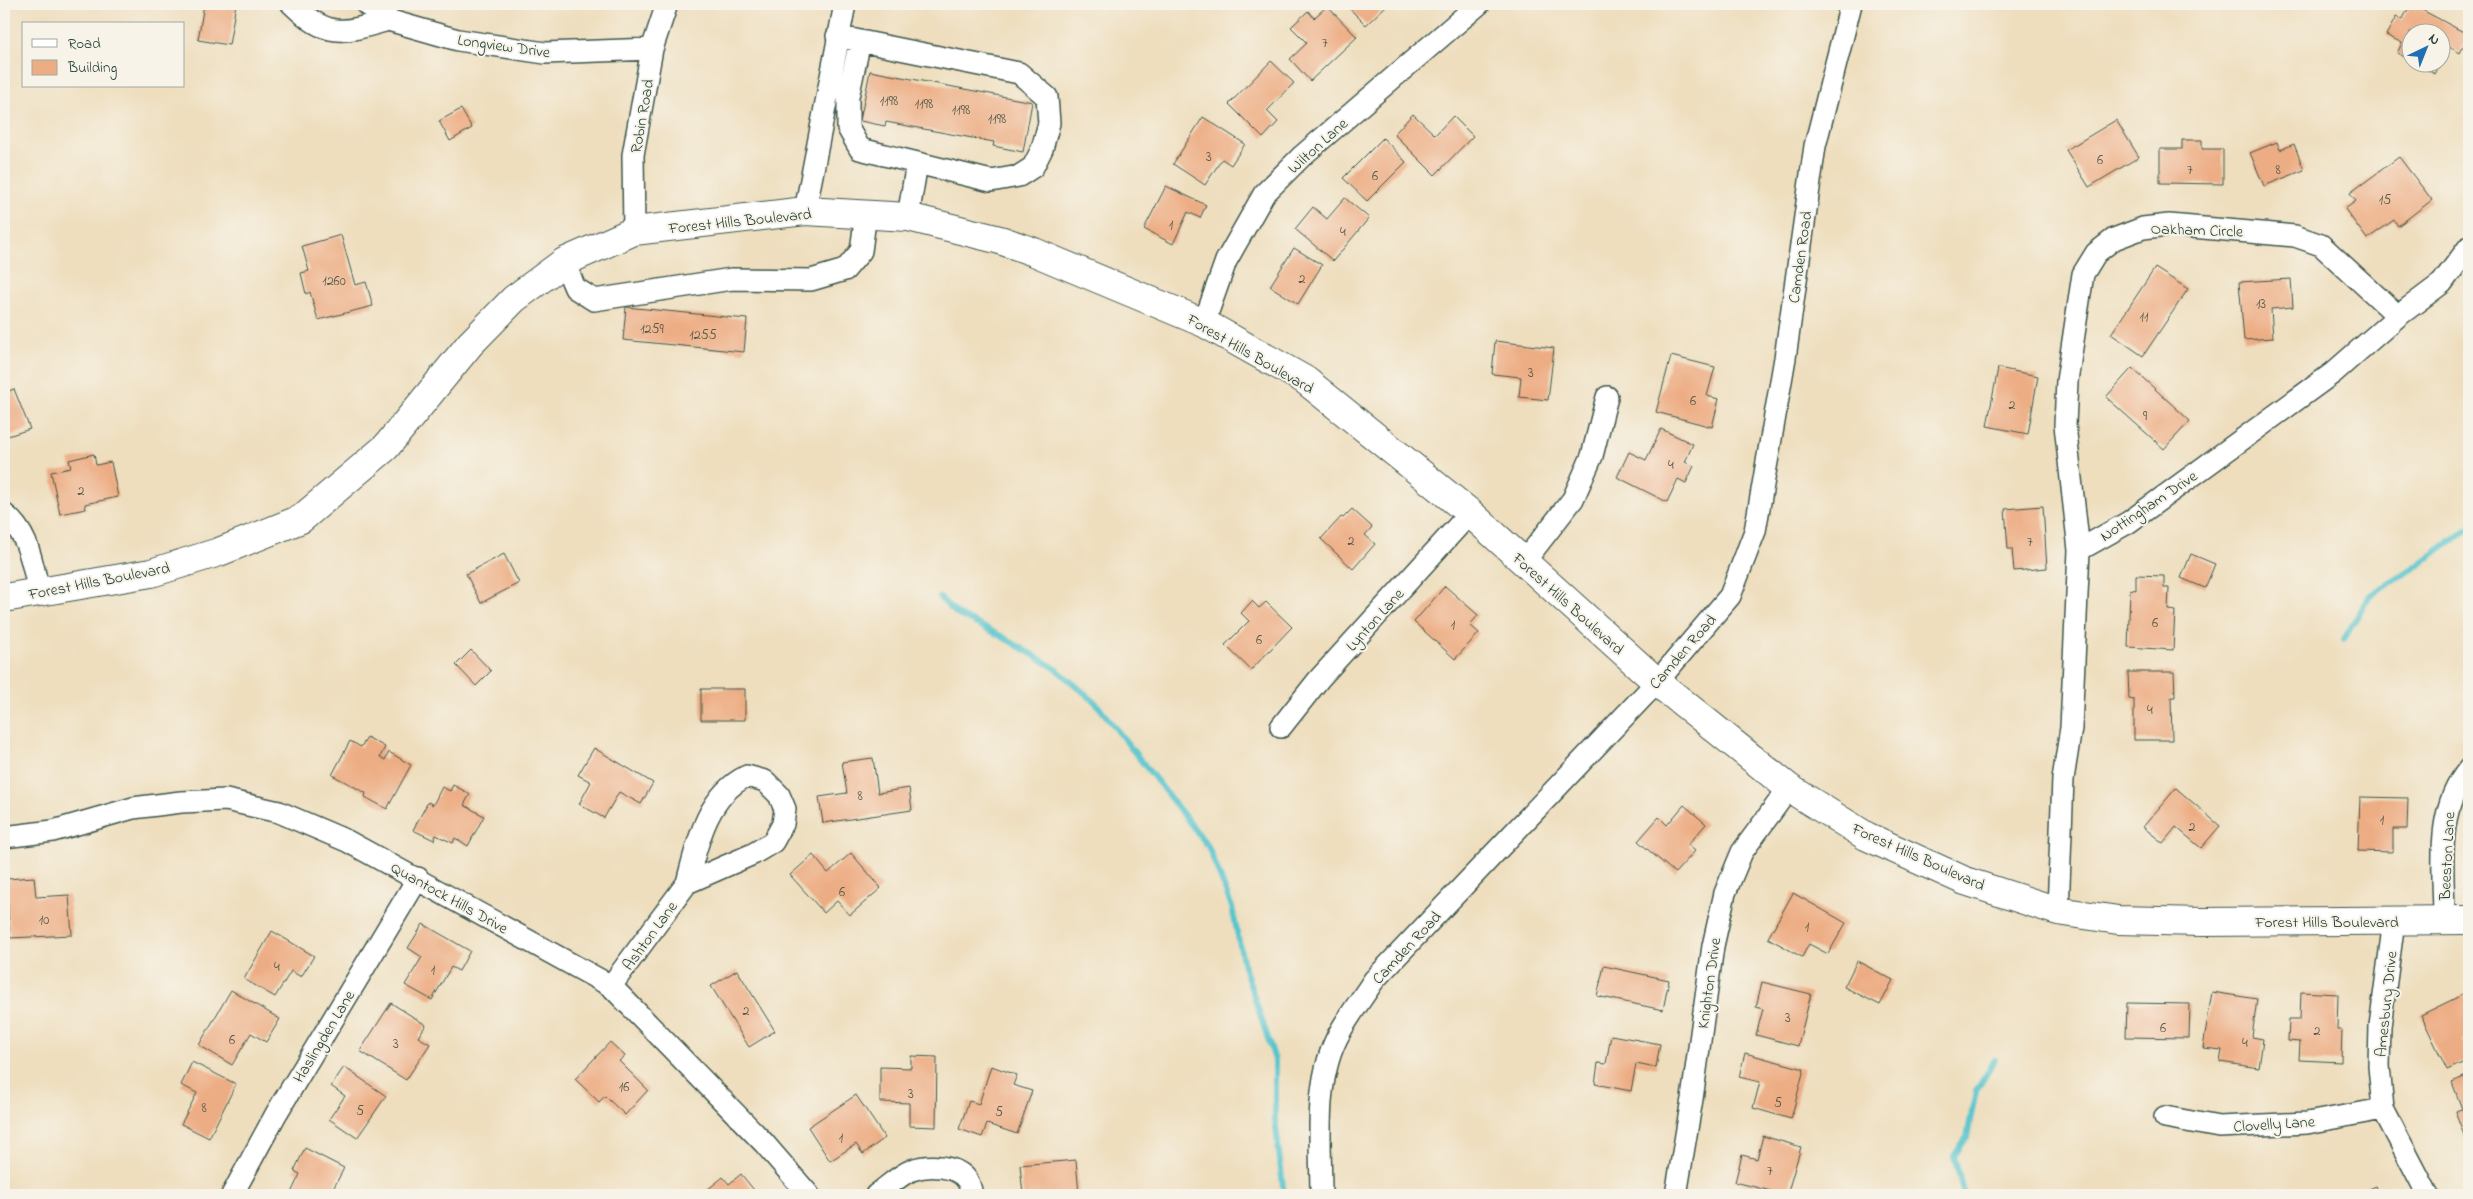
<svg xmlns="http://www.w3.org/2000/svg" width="2473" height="1199" font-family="'Indie Flower',sans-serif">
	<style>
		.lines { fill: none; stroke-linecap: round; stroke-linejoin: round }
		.stream { stroke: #58c5cd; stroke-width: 6 }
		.building { fill: #edad84 }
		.minor-casing { stroke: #3e5549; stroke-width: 24 }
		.major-casing { stroke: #3e5549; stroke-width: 30 }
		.minor { stroke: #fff; stroke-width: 21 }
		.major { stroke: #fff; stroke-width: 28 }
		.labels { text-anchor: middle; stroke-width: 4; stroke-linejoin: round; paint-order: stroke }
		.number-label { font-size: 14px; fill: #525948 }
		.street-label { font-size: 16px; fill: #1f3d34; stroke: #f7f3e8 }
	</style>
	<rect width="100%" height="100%" fill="#f7f3e8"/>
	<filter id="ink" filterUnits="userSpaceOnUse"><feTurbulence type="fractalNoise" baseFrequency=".02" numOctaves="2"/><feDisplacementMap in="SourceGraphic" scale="10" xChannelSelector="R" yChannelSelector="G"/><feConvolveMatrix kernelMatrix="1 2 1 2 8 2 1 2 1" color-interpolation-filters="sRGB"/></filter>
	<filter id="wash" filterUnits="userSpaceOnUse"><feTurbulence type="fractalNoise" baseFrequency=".0096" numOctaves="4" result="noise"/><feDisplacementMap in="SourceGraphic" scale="20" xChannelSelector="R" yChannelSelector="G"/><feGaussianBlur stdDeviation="1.12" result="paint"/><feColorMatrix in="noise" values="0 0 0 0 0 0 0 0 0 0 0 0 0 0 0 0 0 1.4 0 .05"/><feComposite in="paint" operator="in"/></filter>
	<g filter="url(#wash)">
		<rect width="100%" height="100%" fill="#eedebe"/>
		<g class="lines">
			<path class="stream" d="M940,598L957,614L1001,636L1055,668L1095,702L1208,846L1232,907L1244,966L1275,1060V1118L1284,1195
				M2344,639L2370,595L2413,569L2469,528
				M1964,1195L1954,1156L1967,1137L1976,1091L1995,1060"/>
		</g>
		<g id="blocks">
			<path class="building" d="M204,4H236L229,45L198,40Z
				M1345,4H1388L1366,25Z
				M2411,4L2469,35L2460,53L2449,47L2435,74L2414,62H2440V32H2410V60L2397,53L2402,43L2386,35L2396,17L2402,20Z
				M1327,6L1357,37L1310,81L1290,59L1307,43L1291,27L1308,11L1314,18Z
				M1271,61L1294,83L1267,111L1278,122L1263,138L1229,104Z
				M870,71L1032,102L1023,152L993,146L994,142L886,122L885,126L860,121Z
				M461,109L472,128L450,141L439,121Z
				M1413,114L1435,135L1453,116L1473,136L1435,175L1394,134Z
				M1203,117L1245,144L1231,165L1222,159L1205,185L1173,164Z
				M2116,120L2139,157L2089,187L2066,150Z
				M1383,138L1406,162L1367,201L1343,178Z
				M2182,140H2202V149H2223V184L2160,183V149H2182Z
				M2277,142L2280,150L2294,144L2304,170L2264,186L2250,153Z
				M2399,157L2432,200L2398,226L2394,220L2367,239L2345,209L2356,201L2350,193Z
				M1166,186L1206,205L1200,218L1188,212L1173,244L1144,229Z
				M1345,198L1369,218L1333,261L1295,229L1313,207L1327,219Z
				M341,235L355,285L366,282L373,306L318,320L310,292L306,294L301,273L309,271L302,246Z
				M1294,248L1322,265L1298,304L1270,286Z
				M2155,268L2188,289L2143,356L2111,334Z
				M2291,279L2293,307L2271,309L2273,338L2244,340L2239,282Z
				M626,307L747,319L744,352L623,340Z
				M1495,341L1554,348L1548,400L1519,397L1521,377L1492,374Z
				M1671,356L1715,367L1707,396L1719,399L1712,427L1656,412Z
				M1998,368L2038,376L2028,434L1987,426Z
				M2132,368L2190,421L2164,449L2106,397Z
				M14,389L30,429L8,436L4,428V393Z
				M1661,429L1693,444L1685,462L1694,466L1686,483L1678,479L1667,502L1617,477L1629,452L1646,460Z
				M94,454L96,465L111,462L118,497L85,504L86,509L60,514L51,472L71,468L69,460Z
				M2043,506L2047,568L2014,571L2012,549H2008L2005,509Z
				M1352,509L1372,527L1365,535L1375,544L1353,569L1321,539L1341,517L1343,518Z
				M504,554L519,583L481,603L466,574Z
				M2191,554L2215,564L2205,588L2181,578Z
				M2136,575L2164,576V588H2169L2168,610L2175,611L2173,650L2128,647L2130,589L2136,590Z
				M1445,586L1478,615L1470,625L1479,633L1455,659L1414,622Z
				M1252,601L1259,608L1266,602L1292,627L1251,670L1225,645L1249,621L1241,613Z
				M471,650L491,671L476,686L456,665Z
				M2128,672H2174L2175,697H2171L2172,740H2134V700L2129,699Z
				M701,689H745V720H701Z
				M367,737L385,747L380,757L385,760L389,752L411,765L387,809L365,797L366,793L332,775L350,741L361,747Z
				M594,748L653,783L641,804L619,792L604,818L579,804L591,782L578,775Z
				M873,758L878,793L909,788L912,810L823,823L819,797L847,793L842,762Z
				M453,785L470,794L464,805L484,816L468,846L455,838L453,843L436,835L434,840L413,830L428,802L433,805L442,787L450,791Z
				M2176,788L2220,826L2201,848L2176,827L2163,843L2143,827Z
				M2360,797L2408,798L2407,829H2393V852L2358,851Z
				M1684,805L1706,824L1688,845L1695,851L1675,873L1638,841L1659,817L1667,825Z
				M851,853L881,888L850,915L837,901L824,913L790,875L813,855L828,873Z
				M34,877L36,897L69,895L72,935L10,938L6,879Z
				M1793,893L1846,923L1828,954L1809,944L1802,957L1768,938Z
				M423,924L470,951L459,971L451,967L432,1000L405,985L422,957L408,948Z
				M272,931L314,956L301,977L291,971L275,997L244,979Z
				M1857,961L1893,980L1880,1005L1844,987Z
				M1604,966L1669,980L1663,1010L1597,996Z
				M737,970L775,1031L749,1047L711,986Z
				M1762,982L1811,994L1798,1046L1756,1035L1763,1009L1756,1007Z
				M231,990L280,1019L266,1042L251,1033L232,1065L199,1045Z
				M2212,992L2257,999L2252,1037L2263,1039L2259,1068L2220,1062L2222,1050L2203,1048Z
				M2301,992L2338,994L2337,1030H2342L2341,1062L2299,1060L2300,1042L2288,1041L2289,1019H2300Z
				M2464,994L2469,1004V1038L2463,1041L2469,1054V1060L2447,1070L2421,1015Z
				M391,1003L426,1025L418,1037L430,1044L406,1080L360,1051Z
				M2127,1003L2190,1004L2189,1038L2126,1037Z
				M1611,1035L1660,1044L1656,1068L1636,1064L1631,1091L1595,1084L1598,1063L1606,1064Z
				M610,1042L625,1056L619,1061L648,1090L625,1115L605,1096L599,1102L575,1079Z
				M1745,1053L1804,1069L1791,1119L1753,1108L1760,1082L1739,1077Z
				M911,1056L937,1057L936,1127L909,1126V1103L880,1102V1067L911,1068Z
				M192,1062L236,1084L209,1138L181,1124L197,1093L181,1085Z
				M991,1066L1017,1075L1013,1085L1032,1091L1017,1134L987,1124L982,1137L959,1129L969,1101L979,1104Z
				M344,1067L386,1096L357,1138L329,1119L345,1096L331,1086Z
				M2469,1075V1148L2455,1111L2462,1109L2452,1082Z
				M856,1095L885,1138L863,1154L856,1144L830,1161L808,1127Z
				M1763,1136L1801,1147L1787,1195L1735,1182L1742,1155L1757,1159Z
				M305,1148L344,1168L330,1195H290L300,1174L294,1171Z
				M1076,1160L1079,1194L1023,1195L1020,1165Z
				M741,1174L758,1195H701L723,1177L729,1184Z
				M2376,1186L2380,1195H2356Z"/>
		</g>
	</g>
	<g filter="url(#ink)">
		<use href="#blocks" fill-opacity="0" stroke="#3e5549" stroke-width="1"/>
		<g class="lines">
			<g class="minor-casing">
				<path id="minor" d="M292,4C328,39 343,33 388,20
					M366,4L388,20L458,40L545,53L652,49
					M837,36L860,41L1019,73L1047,97L1049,123L1042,149L1033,167L1019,176L991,181L860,149L848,128V97L860,41
					M805,211L845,4
					M908,217L917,163
					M634,231L633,155L652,49L667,4
					M564,262L575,288L594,300L732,279L811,280L845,270L861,251L866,213
					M1204,323L1226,261L1264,194L1302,156L1479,4
					M4,514C29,533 32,563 39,592
					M2079,550L2065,425L2067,381L2083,274L2096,253L2114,239L2143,228L2169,225L2295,236L2321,245L2398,316
					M1524,562L1573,499L1592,456L1607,397
					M1281,727L1319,679L1470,513
					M4,837L53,831L133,808L181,802L226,800L279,812L347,841L611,986L764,1143L809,1195
					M2058,911L2063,779L2071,728L2079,550L2129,522L2333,373L2398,316L2442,283L2469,247
					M2444,919C2444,868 2434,811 2469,769
					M2394,921L2380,1026L2379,1066L2383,1109L2428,1195
					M611,986L687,883L753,854L773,842L783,824L785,809L779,795L765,781L747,776C707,795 697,844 687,883
					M2165,1117L2219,1127L2307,1123L2383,1109
					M232,1195L276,1114L418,878
					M876,1195C886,1188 899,1175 912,1170C928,1164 957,1165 967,1180C970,1184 971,1191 972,1195
					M1321,1195C1321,1142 1313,1080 1340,1032C1350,1014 1363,997 1374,980L1657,682L1730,596L1755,531L1785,358L1815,146L1851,4
					M1676,1195L1692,1099L1713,946L1725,893L1742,852L1789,788"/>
			</g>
			<g class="major-casing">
				<path id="major" d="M4,598L151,573L219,552L301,519L386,447L470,344L514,299L564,262L634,231L805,211L908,217L1000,240L1034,252L1204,323L1305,380L1470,513L1657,682L1789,788L1866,836L1965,881L2058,911L2118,920L2202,922L2469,920"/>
			</g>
			<use href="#minor" class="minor"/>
			<use href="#major" class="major"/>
		</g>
	</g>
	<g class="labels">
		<g class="number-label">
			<text x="1325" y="47">7</text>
			<text x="889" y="105">1198</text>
			<text x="924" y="108">1198</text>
			<text x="961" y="114">1198</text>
			<text x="997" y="123">1198</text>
			<text x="1209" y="161">3</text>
			<text x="2100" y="164">6</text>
			<text x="2190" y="174">7</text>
			<text x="2278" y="174">8</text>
			<text x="1375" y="180">6</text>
			<text x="2385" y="204">15</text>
			<text x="1171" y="229">1</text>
			<text x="1343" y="236">4</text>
			<text x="1302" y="283">2</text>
			<text x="334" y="285">1260</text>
			<text x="2261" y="308">13</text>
			<text x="2144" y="321">11</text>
			<text x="652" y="333">1259</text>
			<text x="703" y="339">1255</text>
			<text x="1531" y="377">3</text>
			<text x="1693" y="405">6</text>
			<text x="2012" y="409">2</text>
			<text x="2145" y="420">9</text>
			<text x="1671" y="469">4</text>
			<text x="81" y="495">2</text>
			<text x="1351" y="545">2</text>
			<text x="2030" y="546">7</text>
			<text x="2155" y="627">6</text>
			<text x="1453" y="629">1</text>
			<text x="1259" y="644">6</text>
			<text x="2150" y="714">4</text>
			<text x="860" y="800">8</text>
			<text x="2382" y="824">1</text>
			<text x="2192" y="831">2</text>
			<text x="842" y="896">6</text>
			<text x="44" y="924">10</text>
			<text x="1807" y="931">1</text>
			<text x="277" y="971">4</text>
			<text x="433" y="974">1</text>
			<text x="746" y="1015">2</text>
			<text x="1788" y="1022">3</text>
			<text x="2163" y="1032">6</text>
			<text x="2317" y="1035">2</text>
			<text x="232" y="1044">6</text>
			<text x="2245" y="1047">4</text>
			<text x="396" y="1048">3</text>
			<text x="624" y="1091">16</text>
			<text x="911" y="1098">3</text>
			<text x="1778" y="1107">5</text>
			<text x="204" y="1112">8</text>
			<text x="360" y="1115">5</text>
			<text x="999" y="1116">5</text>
			<text x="841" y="1142">1</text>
			<text x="1770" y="1175">7</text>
		</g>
		<g class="street-label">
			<text transform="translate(504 45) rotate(8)" y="6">Longview Drive</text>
			<text transform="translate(641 116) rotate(-80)" y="6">Robin Road</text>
			<text transform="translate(1317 145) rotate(-42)" y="6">Wilton Lane</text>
			<text transform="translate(740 220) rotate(-6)" y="6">Forest Hills Boulevard</text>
			<text transform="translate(2197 229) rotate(2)" y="6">Oakham Circle</text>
			<text transform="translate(1799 257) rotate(-82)" y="6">Camden Road</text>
			<text transform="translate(1251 353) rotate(30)" y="6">Forest Hills Boulevard</text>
			<text transform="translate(2148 505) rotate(-34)" y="6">Nottingham Drive</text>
			<text transform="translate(99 580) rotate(-11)" y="6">Forest Hills Boulevard</text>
			<text transform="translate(1569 603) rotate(42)" y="6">Forest Hills Boulevard</text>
			<text transform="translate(1374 619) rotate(-48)" y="6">Lynton Lane</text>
			<text transform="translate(1682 651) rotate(-49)" y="6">Camden Road</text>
			<text transform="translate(1919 856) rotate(24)" y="6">Forest Hills Boulevard</text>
			<text transform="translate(2446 856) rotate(-87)" y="6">Beeston Lane</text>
			<text transform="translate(450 897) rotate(29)" y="6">Quantock Hills Drive</text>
			<text x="2327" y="927">Forest Hills Boulevard</text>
			<text transform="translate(649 935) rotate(-54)" y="6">Ashton Lane</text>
			<text transform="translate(1406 947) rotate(-47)" y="6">Camden Road</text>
			<text transform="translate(1708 983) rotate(-82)" y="6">Knighton Drive</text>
			<text transform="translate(2385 1004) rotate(-84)" y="6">Amesbury Drive</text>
			<text transform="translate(323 1036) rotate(-59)" y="6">Haslingden Lane</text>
			<text transform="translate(2274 1123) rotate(-4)" y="6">Clovelly Lane</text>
		</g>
	</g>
	<rect width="2473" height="1199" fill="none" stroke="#f7f3e8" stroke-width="20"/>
	<rect x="22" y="22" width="162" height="65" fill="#f7f3e8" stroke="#a1aaa0"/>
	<rect x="32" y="39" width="25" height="8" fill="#ffffff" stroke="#a1aaa0"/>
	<text x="68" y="48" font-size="15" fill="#1f3d34">Road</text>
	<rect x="32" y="60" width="25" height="15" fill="#edad84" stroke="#a1aaa0"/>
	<text x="68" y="72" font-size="15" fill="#1f3d34">Building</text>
	<g transform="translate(2426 48) rotate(43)"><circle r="24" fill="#f7f3e8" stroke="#a1aaa0"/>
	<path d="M0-4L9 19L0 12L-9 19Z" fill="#1f6fb2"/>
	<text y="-8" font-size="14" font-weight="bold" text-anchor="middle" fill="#1f3d34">N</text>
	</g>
</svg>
